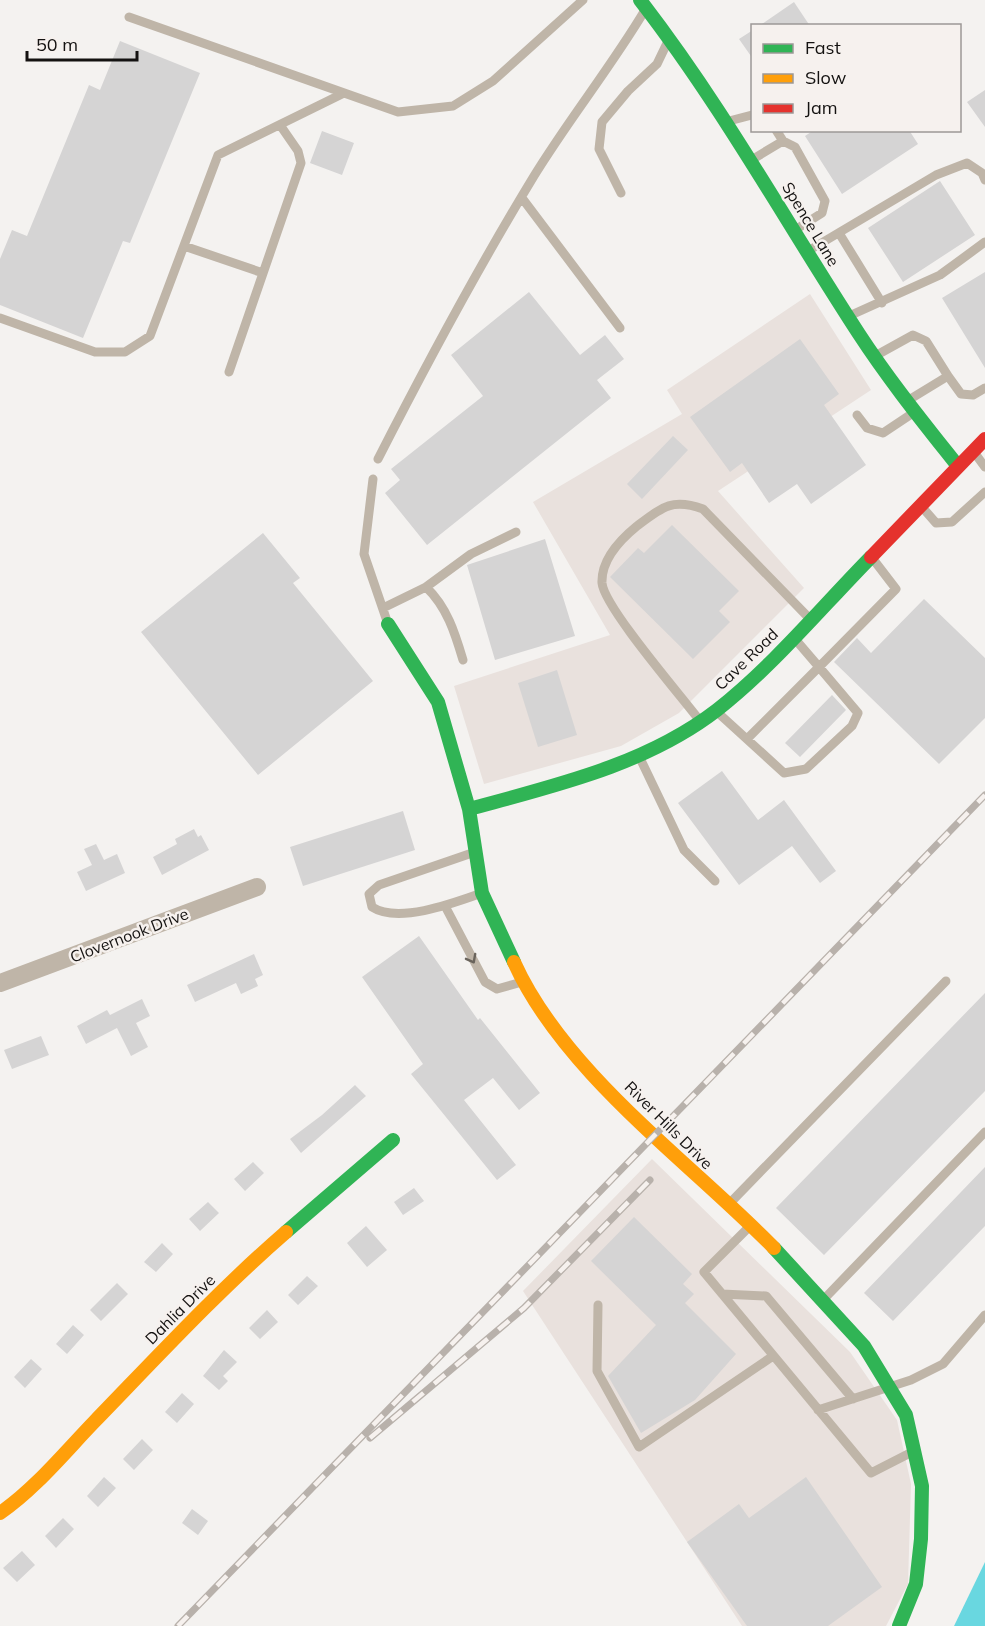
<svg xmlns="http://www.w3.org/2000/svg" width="985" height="1626" font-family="Mulish,sans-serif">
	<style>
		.built { fill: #e9e1dd }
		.water { fill: #69d7e0 }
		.building { fill: #d5d4d4 }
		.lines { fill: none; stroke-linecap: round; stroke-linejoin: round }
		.lane { stroke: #bfb5a8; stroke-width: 9 }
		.street { stroke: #bfb5a8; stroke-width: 18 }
		.fast { stroke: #30b455; stroke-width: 14 }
		.slow { stroke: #ff9f0a; stroke-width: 14 }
		.jam { stroke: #e5322d; stroke-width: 14 }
		.rail-casing { stroke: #b8b1ab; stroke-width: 7 }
		.rail { stroke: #f6f1ee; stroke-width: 4.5; stroke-dasharray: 14; stroke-linecap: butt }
		.oneway { stroke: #6a645c }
		.labels { text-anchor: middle; stroke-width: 5; stroke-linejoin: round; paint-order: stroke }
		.street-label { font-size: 16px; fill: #141211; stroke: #f6f1ee }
	</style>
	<rect width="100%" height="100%" fill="#f4f2f0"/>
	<path class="built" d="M810,294L871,390L718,491L804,588L679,713L621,746L484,784L454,686L610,635L533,502L682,414L667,390Z
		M652,1159L850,1352L897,1420L911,1484L908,1584L886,1626H742L523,1291Z"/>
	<path class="water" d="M985,1562V1626H954Z"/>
	<path class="building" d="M794,2L810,26H759Z
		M753,30V59L739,39Z
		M120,41L200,73L130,243L123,241L83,338L0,305V259L12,230L27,236L89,85L100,90Z
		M985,90V127L967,102Z
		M814,130H909L918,144L842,194L805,136Z
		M322,131L354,143L342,175L310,163Z
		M940,181L975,235L903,282L868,228Z
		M985,272V368L942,298Z
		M529,292L580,355L605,335L624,359L597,380L611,398L427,545L385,493L400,480L391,469L483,396L451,355Z
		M800,339L839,394L824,405L866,465L811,504L797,484L769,503L742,463L730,472L690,417Z
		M673,436L688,450L642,499L627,484Z
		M672,525L739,591L719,611L730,622L693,659L610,577L638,548L644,553Z
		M263,533L300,578L293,583L373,681L258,775L141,632Z
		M545,539L575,636L495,660L467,565Z
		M924,599L985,658V718L939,764L834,662L857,638L871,653Z
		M557,670L577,735L538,747L518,683Z
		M832,695L846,710L800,757L785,743Z
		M722,771L758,820L784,800L836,871L820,883L792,846L739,885L678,803Z
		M403,811L415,850L303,886L290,847Z
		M194,829L198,837L201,835L209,850L162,875L153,857L177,844L175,839Z
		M96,844L104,860L117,854L125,873L86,891L77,872L92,865L84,849Z
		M419,936L478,1020L480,1018L540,1093L519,1110L493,1078L464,1100L516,1165L497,1180L411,1074L423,1064L362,977Z
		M254,954L263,975L255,979L258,986L241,994L236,983L195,1002L187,985Z
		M985,993V1091L824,1255L776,1208Z
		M142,999L150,1016L136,1023L148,1047L131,1056L117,1028L86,1044L77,1026L107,1010L110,1015Z
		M41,1036L49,1055L12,1069L4,1050Z
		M355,1085L366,1096L301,1153L290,1139L322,1115Z
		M253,1162L264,1173L245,1191L234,1179Z
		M985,1167V1226L893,1321L864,1293Z
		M414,1188L424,1201L403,1215L394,1202Z
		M208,1202L219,1213L200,1231L189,1219Z
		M634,1217L692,1274L683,1284L694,1294L685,1303L736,1354L695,1400L641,1433L608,1376L656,1325L591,1261Z
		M366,1226L387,1250L367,1267L347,1243Z
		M162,1243L173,1254L156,1272L144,1262Z
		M307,1276L318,1286L298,1305L288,1295Z
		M117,1283L128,1294L101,1321L90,1310Z
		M267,1310L278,1322L260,1339L249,1328Z
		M73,1325L84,1335L67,1354L56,1344Z
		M224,1350L237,1362L223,1376L228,1381L219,1390L203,1376Z
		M31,1359L42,1369L25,1388L14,1377Z
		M182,1393L194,1404L177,1423L165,1412Z
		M142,1439L153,1450L134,1470L123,1459Z
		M104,1477L116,1488L98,1507L87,1496Z
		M806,1477L882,1587L828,1626H747L687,1542L739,1504L749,1518Z
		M192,1509L208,1521L198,1535L182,1523Z
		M63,1518L74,1529L56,1548L45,1536Z
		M22,1551L35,1565L17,1582L3,1568Z"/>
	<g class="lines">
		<path class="lane" d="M129,17L398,112L453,106L493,81L583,0
			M729,121L752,115
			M776,130L783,141
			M753,159L783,141L795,147L825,201L822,213L795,230
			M621,193L599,149L602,122L628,91L657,64L669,39
			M522,198L620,328
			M839,233L882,303
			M184,246L263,273
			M808,251L936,175L967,163L982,173L985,180
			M849,316L940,275L985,242
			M0,318L95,352H125L150,336L218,155L342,94
			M875,356L913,335L926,341L948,376L907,401
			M229,372L301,163L298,151L280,125
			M948,376L961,394L973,395L985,388
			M857,415L867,428L883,433L913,413
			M974,452L985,467
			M378,459C427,363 478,268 534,176C569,119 611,67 645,10
			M373,479L364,554L388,624
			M922,507L936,523L952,522L985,492
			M426,587L471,554L516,532
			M383,608L426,587C447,607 455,633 463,660
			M716,711L784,773L806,769L852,726L858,713L819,667L896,589L873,559
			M700,721C682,697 604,607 602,583C601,559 621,539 637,526C662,507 672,498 703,509L810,619
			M747,739L819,667L795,639
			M638,754L684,850L715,881
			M475,852L379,885L369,894L372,907C398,924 454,903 482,893
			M445,906L485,982L497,989L522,982
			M730,1203L946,981
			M750,1226L704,1272L871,1473L914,1451
			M722,1294L766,1296L853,1399
			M825,1298L985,1132
			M598,1305L597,1371L639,1447L773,1356
			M818,1410L911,1380L943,1364L985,1315"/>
		<path class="street" d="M0,983L257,887"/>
		<path class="fast" d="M640,0C722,106 786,222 859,334C889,380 923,422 957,465
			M388,624L438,702L469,809L482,893L514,962
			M469,809C553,786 646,765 717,710C773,666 821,608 871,557
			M286,1232L393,1140
			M774,1248L864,1346L906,1415L922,1486L921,1539L916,1584L899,1626"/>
		<path class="slow" d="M514,962C564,1073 690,1162 774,1248
			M0,1513C35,1489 65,1452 95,1421C157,1357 218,1291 286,1232"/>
		<path class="jam" d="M871,557L985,439"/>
		<g class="rail-casing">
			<path id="rail" d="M370,1438L524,1308L650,1180
				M178,1626L985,795"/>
		</g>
		<use href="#rail" class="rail"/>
	</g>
	<defs><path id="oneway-chevron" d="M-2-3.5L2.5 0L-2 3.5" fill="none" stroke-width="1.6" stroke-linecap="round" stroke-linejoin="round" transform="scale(1.5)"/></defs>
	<use class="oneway" href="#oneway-chevron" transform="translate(472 959) rotate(62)"/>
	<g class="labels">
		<g class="street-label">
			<text transform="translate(811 224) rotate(59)" y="6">Spence Lane</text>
			<text transform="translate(746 659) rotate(-44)" y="6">Cave Road</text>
			<text transform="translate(129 935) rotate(-21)" y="6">Clovernook Drive</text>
			<text transform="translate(669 1125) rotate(45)" y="6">River Hills Drive</text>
			<text transform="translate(180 1309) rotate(-45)" y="6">Dahlia Drive</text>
		</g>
	</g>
	<rect x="751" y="24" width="210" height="108" fill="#f6f1ee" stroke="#9c9896" stroke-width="1.5"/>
	<rect x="763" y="44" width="30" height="9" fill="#30b455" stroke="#9c9896" stroke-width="1.5"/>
	<text x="805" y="54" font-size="18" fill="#141211">Fast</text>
	<rect x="763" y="74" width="30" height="9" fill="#ff9f0a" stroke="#9c9896" stroke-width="1.5"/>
	<text x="805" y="84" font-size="18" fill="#141211">Slow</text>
	<rect x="763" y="104" width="30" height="9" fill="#e5322d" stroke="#9c9896" stroke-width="1.5"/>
	<text x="805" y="114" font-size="18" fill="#141211">Jam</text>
	<path d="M27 51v9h110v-9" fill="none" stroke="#141211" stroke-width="3"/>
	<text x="36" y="51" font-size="18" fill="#141211" stroke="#f6f1ee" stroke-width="4.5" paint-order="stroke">50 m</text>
</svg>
